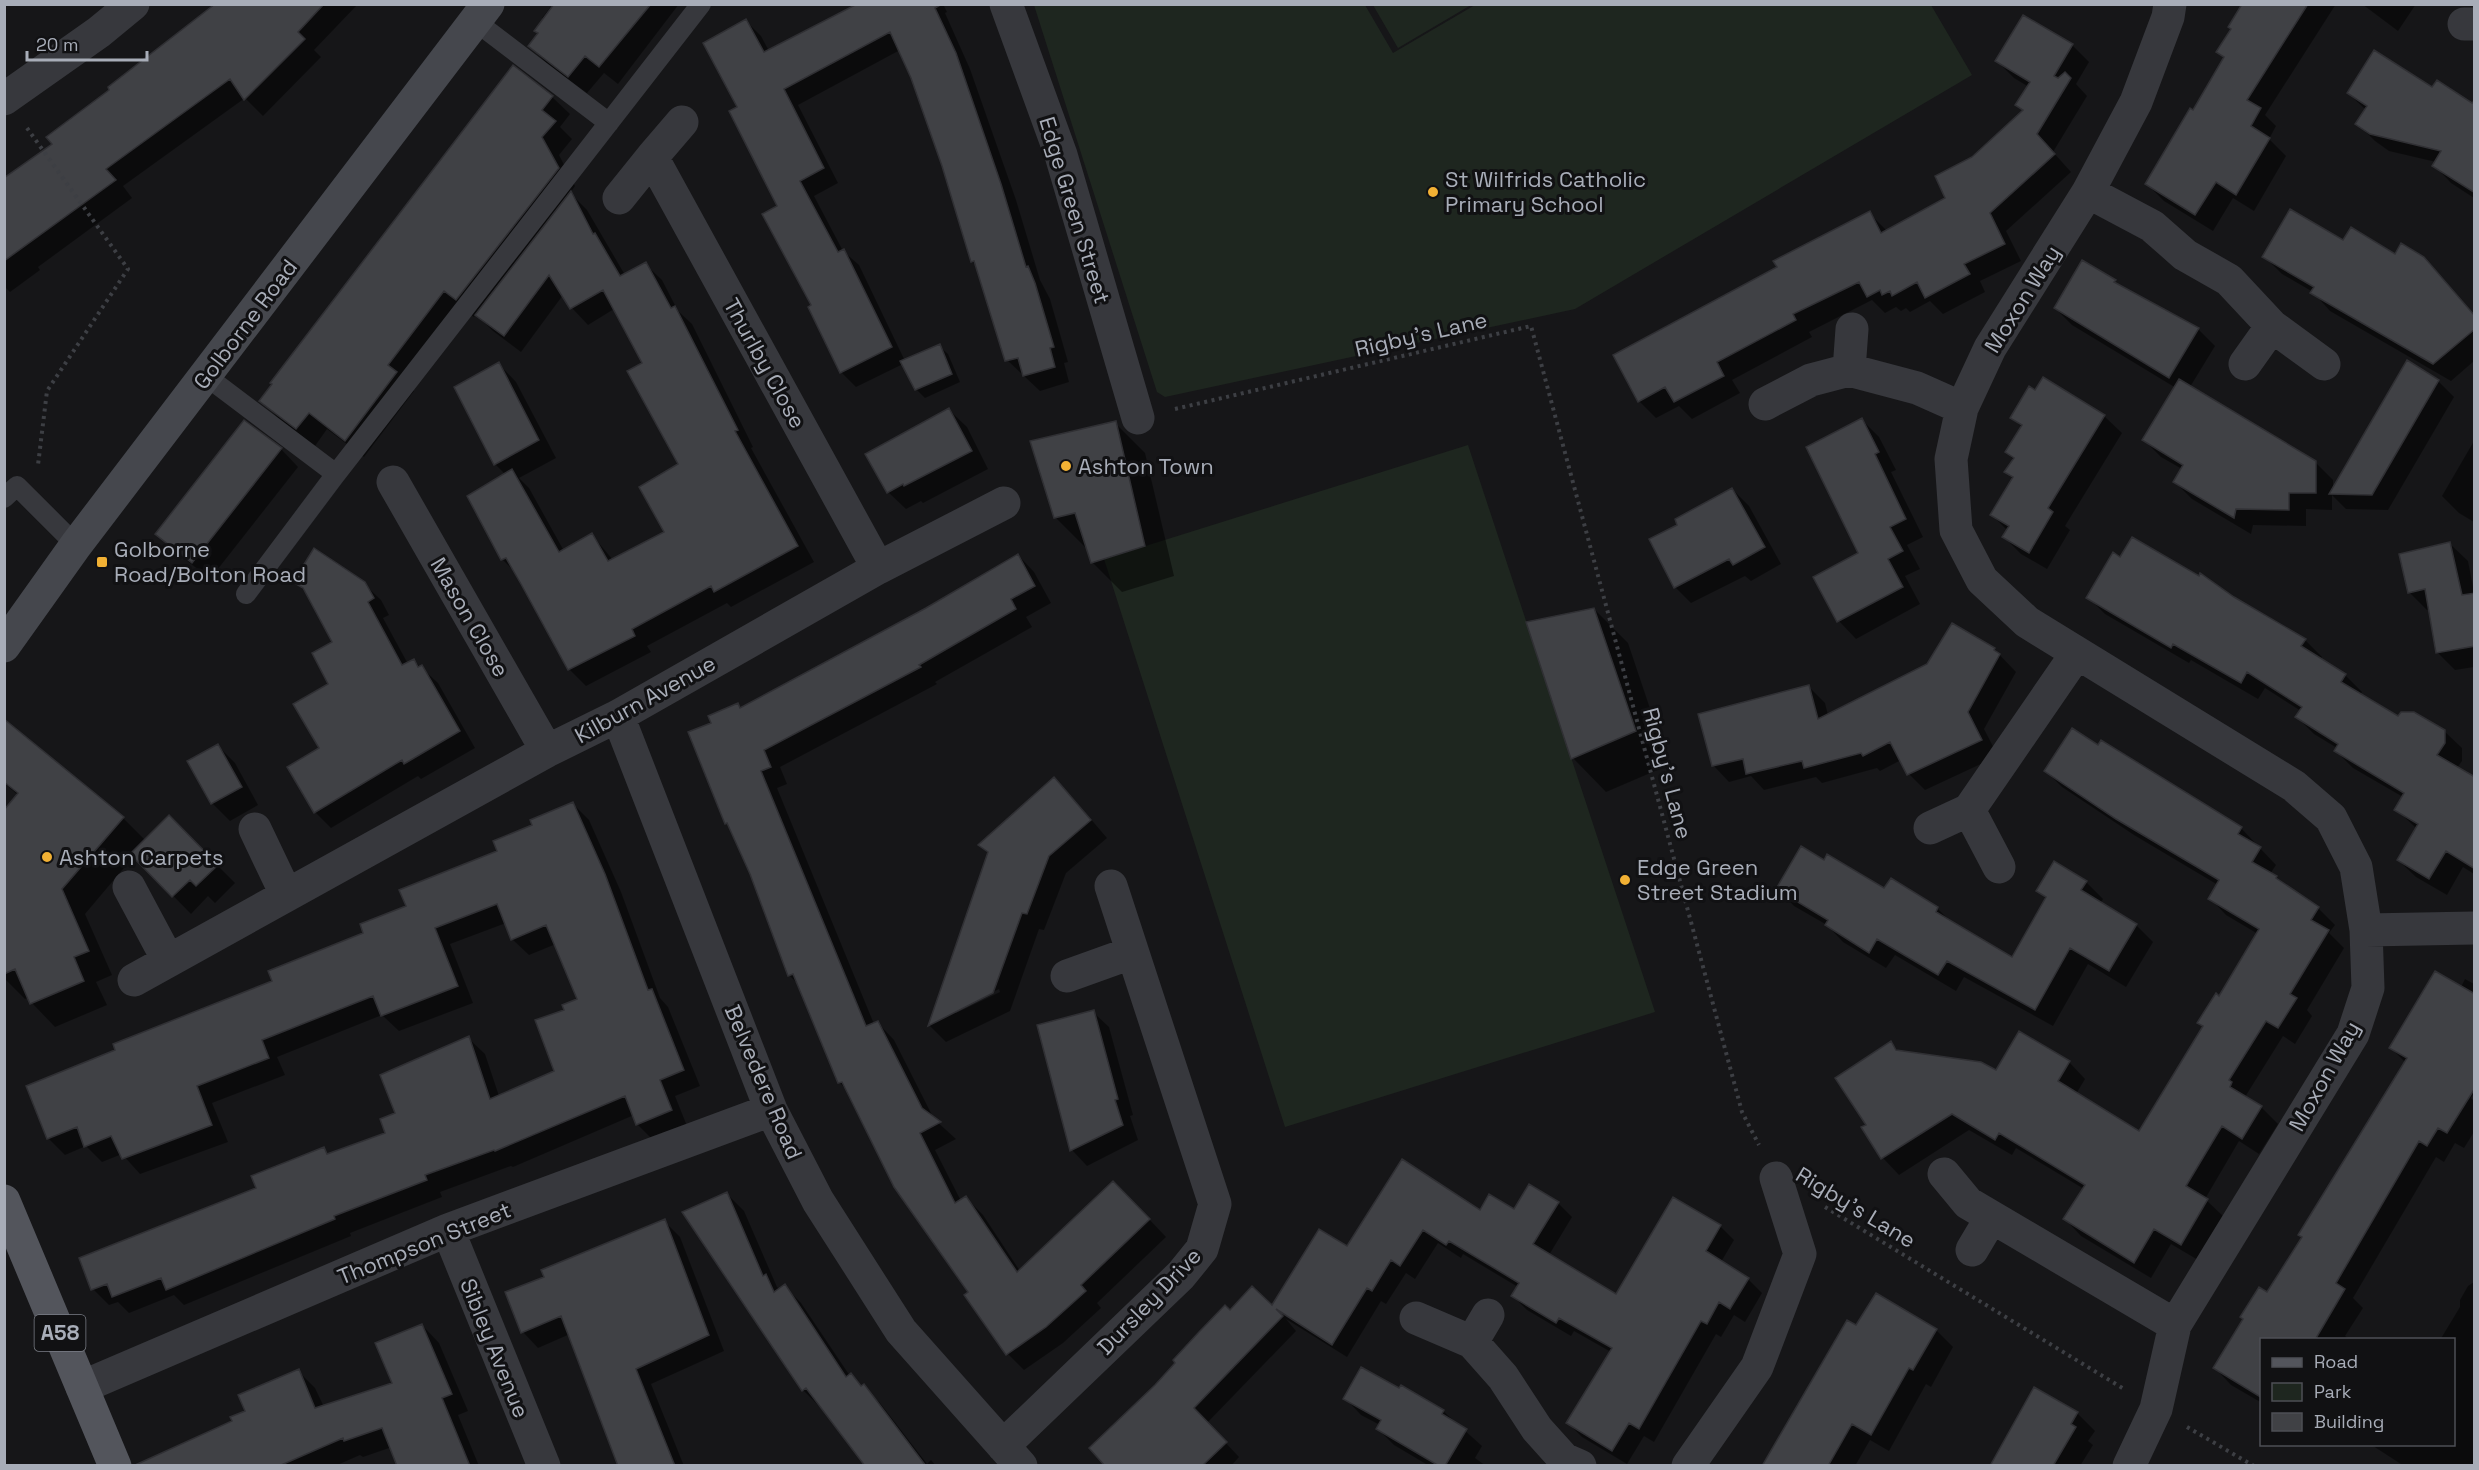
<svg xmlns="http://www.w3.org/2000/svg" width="2479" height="1470" font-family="'Space Grotesk',sans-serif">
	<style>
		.green { fill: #1e261f }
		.shadow { fill: #0007; fill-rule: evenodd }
		.building { fill: #404145; stroke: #303034; stroke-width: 1.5 }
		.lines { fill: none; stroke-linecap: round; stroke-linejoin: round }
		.path { stroke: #3d3f44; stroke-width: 4; stroke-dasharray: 3 4.5; stroke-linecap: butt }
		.service { stroke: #37383d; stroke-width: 20 }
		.minor { stroke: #37383d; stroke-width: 33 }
		.secondary { stroke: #45474d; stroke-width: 33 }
		.primary { stroke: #53555c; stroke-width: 33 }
		.poi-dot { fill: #f2b134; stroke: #111113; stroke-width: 2 }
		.labels { text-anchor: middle; stroke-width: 6; stroke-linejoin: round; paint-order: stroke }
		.shield { fill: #111113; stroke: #7b7e86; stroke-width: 1.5 }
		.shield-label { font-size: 21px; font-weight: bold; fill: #a8adb8 }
		.poi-label { font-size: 22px; fill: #a8adb8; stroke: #111113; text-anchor: start }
		.street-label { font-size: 22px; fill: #a8adb8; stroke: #111113 }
	</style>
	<rect width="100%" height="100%" fill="#161618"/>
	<path class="green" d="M1034,5H1365L1393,53L1475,5H1931L1972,75L1575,309L1165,397L1157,392Z
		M1373,5H1471L1398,48Z
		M1468,445L1655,1012L1285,1127L1104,559Z"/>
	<path class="shadow" d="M215,4H358L314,50L321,57L263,116L245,98L123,186L132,198L38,267L40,270L10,292L4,286V179L54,145L111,90Z
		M553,4H679L618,84L604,73L587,93L547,64L530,46L539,33L544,20L542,18Z
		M860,4H943L947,12L945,13L970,69L1016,200L1040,280L1050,299L1068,362L1064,363L1069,382L1040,391L1007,360L978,267L972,262L943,166L912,77L900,50L798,105L838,183L814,196L843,251L859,265L905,361L939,346L948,354L960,382L925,398L916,389L903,364L856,387L841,372L813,306L779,206L746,21L761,36L769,51Z
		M2244,4H2336L2265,115L2276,126L2269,139L2286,156L2254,211L2233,198L2213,231L2164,201L2147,184L2225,59L2218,52Z
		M2362,4H2416L2398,31Z
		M2072,45L2089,62L2076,84L2087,96L2053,152L2071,172L2006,231L2021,261L1980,281L1985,292L1943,314L1930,301L1910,312L1906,308L1901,311L1896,307L1885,313L1872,300L1809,332L1812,337L1732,380L1740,393L1692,419L1679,406L1656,418L1640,402L1615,356L1779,268L1869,213L1887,231L1947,198L1972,159L2024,112L2017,105L2029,87L2014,78L1997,61Z
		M2433,89L2474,107V198L2451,183L2434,165L2436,162L2389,151L2375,141L2357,123L2366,110L2348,93Z
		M552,97L570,114L560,127L572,139L559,155L575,186L570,193L587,210L625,275L645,264L662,280L678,311L692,324L753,447L751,448L814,562L731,607L727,603L647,646L651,652L586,686L569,669L517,574L502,559L506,475L495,464L499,364L516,382L556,458L519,478L529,488L564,551L592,535L613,560L666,532L680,464L644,364L614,309L588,325L572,308L563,295L521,352L493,331L476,314L474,317L462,308L406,383L414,391L364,457L327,429L315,446L278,418L261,400Z
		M2264,256L2423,258L2474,315V361L2451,381L2330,311L2313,292L2282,274Z
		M2083,263L2121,288L2198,329L2215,346L2190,387L2315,462L2333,480V491L2438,381L2454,397L2388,510L2346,509L2332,495V510L2306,509V526L2253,525L2251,534L2192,499L2175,482L2182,469L2161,457L2144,440L2176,388L2072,325L2055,308Z
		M2036,392L2104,416L2122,433L2065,526L2070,530L2047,569L2021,554L2004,537L2008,531L1992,515L2013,479L2006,472L2014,460L2006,452L2022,427L2012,418Z
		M949,410L967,427L988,469L923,503L921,501L906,509L888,492Z
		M1862,420L1879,437L1896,470L1891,472L1923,537L1907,545L1920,569L1905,576L1920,604L1856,639L1839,621L1860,553Z
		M1115,423L1145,453L1174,576L1122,592L1092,562L1087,546L1085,547L1055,517Z
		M2474,441V522L2459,513L2442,496Z
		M281,449L298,467L210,579L175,551L157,533Z
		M1732,489L1749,506L1781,564L1751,581L1745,576L1691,603L1675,587L1679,526Z
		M2450,544L2468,561L2474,592V667L2455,670L2437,652L2430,609L2427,610L2409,592Z
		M1018,555L1034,572L1051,603L1026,617L1032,627L935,682L937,684L780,767L787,784L777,788L874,1024L878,1023L894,1040L934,1119L956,1139L935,1150L961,1201L966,1198L983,1215L1020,1271L1130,1199L1166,1237L1097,1303L1101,1308L1063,1343L1024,1370L1008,1354L848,1091L839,1082L800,986L789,975L751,874L731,827L726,823L713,724L738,705L742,709L927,610Z
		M2120,559L2233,598L2305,640L2322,657L2320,660L2345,675L2362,692L2360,695L2399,718L2444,731L2462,748V761L2457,768L2474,779V874L2463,867L2447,895L2416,877L2398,860L2417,829L2396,809L2403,797L2353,768L2336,751L2337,748L2314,734L2297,717L2301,711L2265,688L2258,699L2191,660L2189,663L2105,614L2088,597Z
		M295,581L364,584L381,600L389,615L383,618L408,664L413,660L438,683L475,748L421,779L418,776L331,828L315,812L334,642L308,595Z
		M1594,609L1628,643L1669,765L1606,792L1573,758Z
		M1994,649L2016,672L1984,729L1998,756L1925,790L1909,774L1901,760L1880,771L1877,768L1822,783L1816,777L1764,790L1751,776L1729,782L1713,765L1809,687L1825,703L1828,715Z
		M4,741L123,818L145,840L169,817L235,883L215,903L208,896L191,914L134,856L85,914L112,975L96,982L107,1005L55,1027L32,1003L29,997L25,999L4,978V935L18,795L4,783Z
		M218,746L235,763L258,805L230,821L212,803L189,762Z
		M2046,771L2241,828L2276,865L2270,874L2318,908L2335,925L2329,933L2344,948L2307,1010L2312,1016L2295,1044L2283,1036L2245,1097L2261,1107L2278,1124L2259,1154L2239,1141L2205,1199L2223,1216L2198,1260L2171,1244L2151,1278L2081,1236L2065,1219L2084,1189L2016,1148L2012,1155L1969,1130L1899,1175L1883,1158L1863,1128L1868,1125L1891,1043L1899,1052L1997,1072L2069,1062L2085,1079L2076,1094L2139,1133L2204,1027L2199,1023L2220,998L2258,934L2226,915L2210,898L2218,885L2134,835L2062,787Z
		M1071,796L1107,838L1066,873L1044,930L1039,929L1010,1011L946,1042L929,1025L989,854L980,845ZM999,989L1000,992L956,1013V1010Z
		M573,804L589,820L621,892L660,998L668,1007L700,1086L675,1096L687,1126L654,1141L637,1124L634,1115L513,1167L511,1166L440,1192L442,1197L350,1233L351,1236L184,1305L174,1295L129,1313L118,1302L109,1305L93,1289L323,1149L329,1155L387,1134L397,1114L468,1038L485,1054L499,1096L556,1072L566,1011L579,1000L556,944L529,955L512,939L506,923L450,944L473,1003L399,1031L382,1015L277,1057L285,1075L212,1103L228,1142L140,1174L122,1154L102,1162L86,1146L65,1155L48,1138L117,1050L274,982L365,934L499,852L534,826Z
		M1824,862L1885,890L1937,908L1952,923L2012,959L2046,899L2038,890L2086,882L2103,899L2100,904L2136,925L2153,942L2126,987L2088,964L2053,1026L1964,977L1956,991L1895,955L1886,968L1843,942L1827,925L1794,906L1778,889Z
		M2465,979L2474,984V1093L2471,1098L2474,1101V1132L2464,1148L2455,1143L2444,1162L2436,1157L2353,1298L2363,1308L2345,1336L2351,1340H2262V1403L2231,1385L2215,1368L2268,1294L2406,1063L2390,1047L2461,987Z
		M1093,1012L1109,1027L1133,1115L1130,1116L1138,1140L1087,1166L1072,1150L1039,1026Z
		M727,1194L744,1211L777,1287L780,1290L784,1286L801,1303L850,1376L880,1403L927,1464L931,1460L936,1466H867L821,1405L820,1407L803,1390Z
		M1558,1203L1572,1217L1549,1255L1616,1296L1720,1226L1734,1240L1721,1262L1748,1279L1762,1293L1745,1322L1734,1315L1721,1337L1716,1334L1654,1442L1644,1436L1627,1464L1582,1437L1568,1423L1611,1352L1574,1331L1571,1336L1527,1310L1513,1296L1518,1287L1463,1254L1461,1258L1438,1243L1415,1279L1406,1273L1386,1304L1381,1301L1347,1357L1286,1319L1296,1331L1207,1423L1239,1457L1231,1466H1107L1230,1313L1272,1307L1347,1248L1480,1212L1515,1211Z
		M664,1221L680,1237L724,1351L651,1384L684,1466H620L570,1334L538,1348L523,1332L546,1277Z
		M2474,1282V1466H2404L2370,1444H2454V1340H2440L2460,1307V1300L2468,1286Z
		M422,1325L439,1343L468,1411L458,1415L479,1466H399L392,1447L363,1457L360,1455L335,1466H189L234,1422L298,1371L315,1388L324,1407L394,1384Z
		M1857,1328L1936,1330L1953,1347L1931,1387L1926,1384L1889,1451L1870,1440L1855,1466H1764Z
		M2035,1389L2077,1413L2095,1431L2088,1441L2093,1445L2080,1466H1992Z
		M1345,1398L1443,1411L1482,1446L1475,1458L1486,1466H1425L1426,1464L1394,1445L1378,1429L1380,1425L1361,1415Z"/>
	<path class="building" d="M215,4H324L298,32L305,39L244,100L230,79L106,169L116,180L4,261V178L52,144L46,137L109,90L108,87Z
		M554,4H651L599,67L585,56L568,77L528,46L538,33L534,31Z
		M857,4H942L935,8L956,53L1001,184L1026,267L1028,266L1035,283L1054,347L1050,348L1055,367L1023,376L1018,358L1005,361L974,261L971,262L942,166L911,78L890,32L784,89L824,168L800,181L838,252L844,249L892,347L840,373L808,307L811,305L762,214L777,206L729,111L737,107L703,43L746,19L764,52Z
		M2242,4H2308L2247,100L2261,108L2251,126L2270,138L2236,195L2216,182L2195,215L2145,184L2190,108L2193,110L2224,57L2216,52L2231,29L2228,27Z
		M2023,15L2073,44L2054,76L2058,78L2065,72L2071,78L2037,134L2055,154L1990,213L2005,244L1964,264L1970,274L1925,298L1917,282L1892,296L1890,291L1882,295L1880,290L1867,297L1859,282L1793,314L1796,320L1717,362L1724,376L1674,402L1665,387L1638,402L1613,355L1777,267L1773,261L1870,211L1881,233L1945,198L1935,176L1972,157L2023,110L2015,105L2030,82L1995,61Z
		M2374,50L2432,87L2437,80L2472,103L2475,100V193L2432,166L2441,151L2370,134L2355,124L2367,106L2347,93Z
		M513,65L553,96L542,110L556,121L542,137L559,168L456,300L444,291L388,365L397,372L345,441L309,413L296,429L259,401L272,384L270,383Z
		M571,191L593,234L595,233L620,276L646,262L671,308L675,306L738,430L735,431L798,546L714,592L711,586L632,629L635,636L568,670L521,584L506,558L501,560L467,496L512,469L559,552L592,533L608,561L664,532L639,487L678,464L627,371L642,363L603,290L570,309L549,275L504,336L475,315Z
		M2290,209L2343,240L2351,227L2395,254L2401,243L2424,257L2475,316V329L2433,364L2310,293L2314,287L2262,257Z
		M2082,260L2116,280L2114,282L2199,328L2169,378L2054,308Z
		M940,344L952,374L915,390L900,361Z
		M2407,360L2439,380L2372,495L2329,494Z
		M499,362L539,440L494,465L454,387Z
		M2043,377L2105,415L2048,508L2053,512L2029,553L2002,537L2009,526L1990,515L2013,477L2004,472L2014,458L2005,452L2022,425L2010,418L2029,386L2035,390Z
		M2179,379L2316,461V493H2289V510L2236,509L2234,518L2173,482L2183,465L2142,440Z
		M949,408L972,451L904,486L903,484L887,493L865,454Z
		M1862,418L1879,452L1875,454L1906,519L1890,527L1903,551L1888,559L1903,587L1837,622L1813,577L1858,553L1806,447Z
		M244,420L282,448L192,563L155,534Z
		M1116,421L1145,546L1091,563L1075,513L1054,518L1030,441Z
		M1732,488L1765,547L1733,565L1729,559L1674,588L1649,539L1677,525L1675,519Z
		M2132,537L2199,576L2200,573L2234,597L2306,639L2301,646L2346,674L2341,682L2398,716L2401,712H2414L2445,730V743L2437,755L2475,777V869L2446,851L2429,879L2397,860L2418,824L2394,810L2404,793L2334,751L2338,744L2295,717L2302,707L2247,672L2241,683L2173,644L2171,648L2086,598L2113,552L2120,557Z
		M2450,542L2462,595L2475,593V646L2436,653L2425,589L2408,593L2399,554Z
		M314,548L365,582L374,598L368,602L402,665L414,659L418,667L422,665L460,731L404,764L402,760L314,813L287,767L319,748L293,704L328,684L312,653L332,642L303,588L293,582Z
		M1018,554L1035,586L1011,599L1016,609L919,665L921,667L764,750L771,767L761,771L866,1026L878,1021L922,1108L941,1122L920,1133L955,1203L966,1196L1017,1272L1113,1181L1150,1219L1081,1285L1086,1291L1046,1327L1006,1355L964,1295L968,1292L894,1187L842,1082L838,1083L793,974L788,976L750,874L727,823L725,824L688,732L711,723L708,716L738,703L740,708L926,608Z
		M1594,608L1636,731L1571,759L1526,622Z
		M1952,623L1995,648L1994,650L2000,654L1968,712L1982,740L1907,775L1890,742L1863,756L1861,753L1804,768L1802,761L1746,774L1743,759L1712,766L1698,714L1809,685L1818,719L1927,664Z
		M4,719L124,817L62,889L89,951L74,957L84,981L30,1004L15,969L4,974V810L18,793L4,782Z
		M2072,728L2098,745L2101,740L2242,827L2238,834L2261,847L2252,862L2277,876L2276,878L2319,907L2311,920L2329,930L2290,994L2297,998L2278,1028L2266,1021L2229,1080L2232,1082L2230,1087L2262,1106L2242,1139L2222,1126L2186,1186L2208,1199L2181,1245L2154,1229L2134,1263L2063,1219L2085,1185L1999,1133L1995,1140L1952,1114L1881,1159L1861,1127L1866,1125L1835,1078L1891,1041L1896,1050L1981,1062L1996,1070L2019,1031L2070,1061L2058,1081L2139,1131L2203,1026L2197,1023L2216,993L2219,996L2259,929L2208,899L2219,880L2116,819L2044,771Z
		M218,744L242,787L211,804L187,761Z
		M1054,777L1091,820L1049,856L1027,914L1022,913L993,993L928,1026L988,852L978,845Z
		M573,802L605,874L648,990L652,989L684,1070L660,1080L672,1110L636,1125L625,1096L495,1151L494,1150L425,1175L427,1180L334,1216L335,1219L166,1290L161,1278L112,1297L107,1284L91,1290L79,1258L256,1188L251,1176L324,1147L327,1154L385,1133L380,1119L395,1113L380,1075L469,1036L490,1099L554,1071L535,1020L564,1010L562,1005L577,999L546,925L511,940L497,904L435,928L458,986L381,1016L373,996L262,1040L269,1058L197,1086L212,1125L122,1159L111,1136L84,1147L77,1127L47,1139L26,1086L115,1050L113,1044L272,981L268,971L363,933L360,924L406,906L399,890L497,851L493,841L532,825L530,820Z
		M169,815L218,865L196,886L190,880L172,897L130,854Z
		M1801,846L1824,860L1827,854L1884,888L1891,878L1938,907L1936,912L2012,957L2046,897L2036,891L2054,861L2087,881L2081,890L2137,924L2109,971L2070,948L2035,1010L1947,961L1938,975L1877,939L1869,953L1825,925L1828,920L1776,889Z
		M2435,971L2475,994V1088L2447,1133L2438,1128L2427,1146L2419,1141L2336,1283L2345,1289L2315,1340H2262V1398L2213,1368L2243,1319L2240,1317L2259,1287L2267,1292L2302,1237L2298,1235L2407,1058L2389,1048Z
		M1094,1010L1118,1099L1115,1100L1123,1125L1070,1151L1037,1025Z
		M1402,1159L1480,1210L1489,1194L1514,1209L1529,1184L1559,1202L1533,1244L1616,1294L1673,1197L1721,1225L1706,1251L1749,1278L1730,1309L1719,1302L1707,1324L1701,1321L1639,1429L1629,1423L1612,1451L1566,1423L1612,1348L1559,1318L1556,1323L1511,1296L1519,1283L1449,1241L1446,1245L1423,1230L1400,1266L1391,1260L1372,1291L1367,1288L1332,1345L1276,1309L1283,1316L1194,1408L1227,1442L1202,1466H1105L1089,1448L1155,1385L1175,1363L1173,1360L1199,1332L1225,1305L1230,1310L1252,1286L1272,1305L1319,1229L1347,1246Z
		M727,1192L763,1276L766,1274L774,1292L785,1284L846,1377L851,1373L861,1386L864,1384L926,1466H865L806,1388L802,1391L682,1212Z
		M665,1219L709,1335L636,1369L675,1466H618L561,1316L521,1333L505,1292L544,1277L541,1270Z
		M1876,1293L1937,1329L1913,1370L1909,1368L1871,1435L1852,1424L1828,1466H1762L1847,1320L1856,1325Z
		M422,1324L452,1394L442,1398L470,1466H397L382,1428L344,1441L343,1438L279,1466H133L232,1421L230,1417L245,1411L238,1395L299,1369L315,1408L392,1383L375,1343Z
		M1361,1367L1399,1388L1401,1385L1444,1410L1442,1414L1467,1429L1445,1466H1439L1376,1429L1381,1420L1343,1399Z
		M2034,1387L2078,1412L2071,1424L2076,1427L2053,1466H1990Z"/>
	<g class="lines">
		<path class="path" d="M27,128L128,269L47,391L38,465
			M1175,409L1531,326L1742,1112L1759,1145
			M1825,1207L2124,1389
			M2187,1427L2254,1466"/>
		<path class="service" d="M475,21L609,123
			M206,376L336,474L246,594
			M336,474L701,4
			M4,498L17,486L76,545"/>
		<path class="minor" d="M1006,4L1061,155L1138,418
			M2464,24H2474
			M4,99L99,32L133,4
			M682,122L652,157L878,568
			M2088,192L2152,226L2185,255L2229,280L2272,326L2324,364
			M619,198L652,157
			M2245,364L2272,326
			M1849,370L1852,329
			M1765,404L1811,380L1849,370L1917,388L1962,408
			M393,482L547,751
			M618,716L771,1110L818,1201L901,1331L1021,1466
			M1969,810L1999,867
			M1930,828L1969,810L2077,653
			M255,829L286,894
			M129,887L168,960
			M2366,930L2474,928
			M1067,976L1131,953
			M134,980L547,751L618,716L878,568L1004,503
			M1944,1174L1968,1203L2175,1325
			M448,1230L544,1466
			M1972,1250L1991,1218
			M1416,1318L1472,1342L1503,1377L1537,1429L1564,1459L1580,1466
			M1472,1342L1488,1315
			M82,1387L448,1230L771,1110
			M1003,1446L1181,1275L1202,1249L1215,1204L1111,886
			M1688,1466L1757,1367L1800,1254L1776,1178
			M2129,1466L2156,1409L2175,1325L2353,1034L2368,988L2366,930L2356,867L2331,818L2294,786L2027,622L1982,580L1956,530L1951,459L1962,408L1990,348L2088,192L2136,102L2168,17L2170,4"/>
		<path class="secondary" d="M4,646L76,545L488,4"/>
		<path class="primary" d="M4,1201L115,1466"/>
	</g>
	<g class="poi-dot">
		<circle cx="1433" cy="192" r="6"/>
		<circle cx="1066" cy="466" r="6"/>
		<rect x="96" y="556" width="12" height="12" rx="3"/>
		<circle cx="47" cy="857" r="6"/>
		<circle cx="1625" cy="880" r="6"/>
	</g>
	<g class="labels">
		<rect class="shield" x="34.5" y="1315" width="51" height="36" rx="4.5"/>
		<g class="shield-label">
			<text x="60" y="1340">A58</text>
		</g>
		<g class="poi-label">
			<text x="1445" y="187">St Wilfrids Catholic<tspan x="1445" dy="25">Primary School</tspan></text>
			<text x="1078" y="474">Ashton Town</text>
			<text x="114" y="557">Golborne<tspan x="114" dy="25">Road/Bolton Road</tspan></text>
			<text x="59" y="865">Ashton Carpets</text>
			<text x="1637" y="875">Edge Green<tspan x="1637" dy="25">Street Stadium</tspan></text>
		</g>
		<g class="street-label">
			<text transform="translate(1075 210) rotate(73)" y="8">Edge Green Street</text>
			<text transform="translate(2022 299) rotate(-58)" y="8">Moxon Way</text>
			<text transform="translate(245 324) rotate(-53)" y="8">Golborne Road</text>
			<text transform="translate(1421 334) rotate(-13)" y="8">Rigby's Lane</text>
			<text transform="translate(765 363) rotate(61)" y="8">Thurlby Close</text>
			<text transform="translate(470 617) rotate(60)" y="8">Mason Close</text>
			<text transform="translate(645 699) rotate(-29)" y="8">Kilburn Avenue</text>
			<text transform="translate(1668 773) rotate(75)" y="8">Rigby's Lane</text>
			<text transform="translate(2324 1076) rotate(-61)" y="8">Moxon Way</text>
			<text transform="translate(764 1082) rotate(67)" y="8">Belvedere Road</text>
			<text transform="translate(1856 1207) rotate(31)" y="8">Rigby's Lane</text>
			<text transform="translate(424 1243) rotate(-22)" y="8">Thompson Street</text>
			<text transform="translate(1149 1301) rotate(-46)" y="8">Dursley Drive</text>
			<text transform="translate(495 1348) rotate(68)" y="8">Sibley Avenue</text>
		</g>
	</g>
	<rect width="2479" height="1470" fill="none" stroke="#a8adb8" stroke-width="12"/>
	<rect x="2260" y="1338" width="195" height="108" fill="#111113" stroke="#4d4f55" stroke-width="1.5"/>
	<rect x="2272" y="1358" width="30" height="9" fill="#53555c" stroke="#4d4f55" stroke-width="1.5"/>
	<text x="2314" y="1368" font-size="18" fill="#a8adb8">Road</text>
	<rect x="2272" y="1383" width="30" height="18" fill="#1e261f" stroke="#4d4f55" stroke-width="1.5"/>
	<text x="2314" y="1398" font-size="18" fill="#a8adb8">Park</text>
	<rect x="2272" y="1413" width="30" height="18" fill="#404145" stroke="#4d4f55" stroke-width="1.5"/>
	<text x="2314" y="1428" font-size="18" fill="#a8adb8">Building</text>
	<path d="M27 51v9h120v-9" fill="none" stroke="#a8adb8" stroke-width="3"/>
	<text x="36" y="51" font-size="18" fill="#a8adb8" stroke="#111113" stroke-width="4.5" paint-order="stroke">20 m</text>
</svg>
